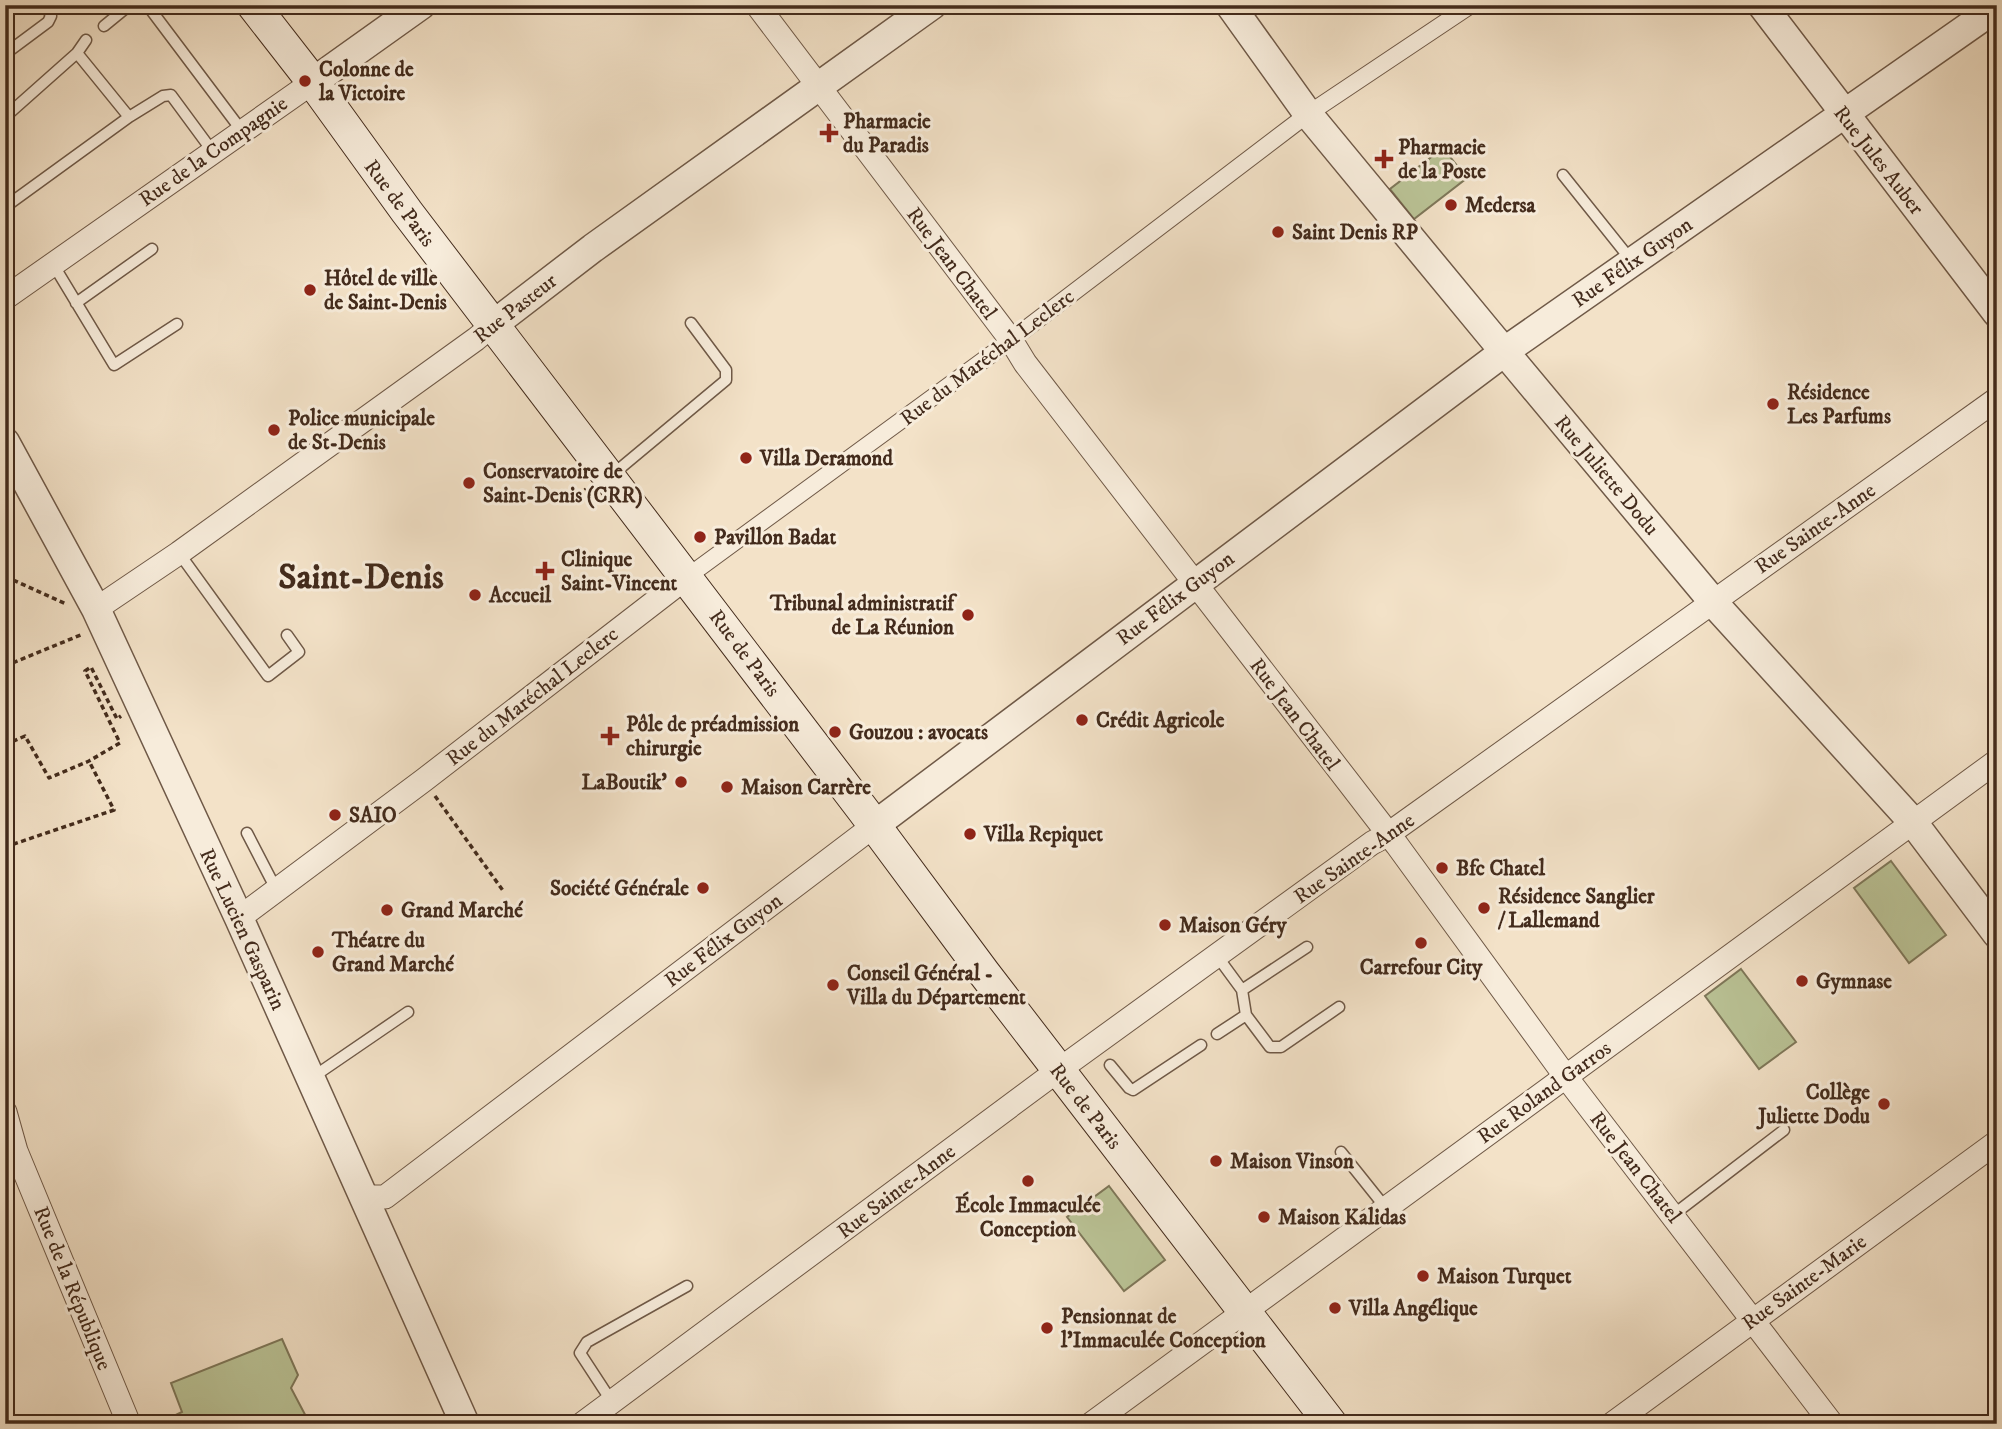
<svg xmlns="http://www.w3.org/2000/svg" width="2002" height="1429" font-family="'IM FELL DW Pica',serif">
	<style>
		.green { fill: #bac396; stroke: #7e7759; stroke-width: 2 }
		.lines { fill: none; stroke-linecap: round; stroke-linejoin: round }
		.service-casing { stroke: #6f5947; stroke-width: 13 }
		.pedestrian-casing { stroke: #6f5947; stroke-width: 18 }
		.minor-casing { stroke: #6f5947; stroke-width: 25 }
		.tertiary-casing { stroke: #6f5947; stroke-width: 31 }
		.secondary-casing { stroke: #432b1c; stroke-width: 34 }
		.path { stroke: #432b1c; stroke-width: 3.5; stroke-dasharray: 5 3.5; stroke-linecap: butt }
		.service { stroke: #f7ecdb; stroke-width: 10 }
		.pedestrian { stroke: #f7ecdb; stroke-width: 16 }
		.minor { stroke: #f7ecdb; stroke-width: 23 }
		.tertiary { stroke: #f7ecdb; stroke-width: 28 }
		.secondary { stroke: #f7ecdb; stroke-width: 32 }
		.poi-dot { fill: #8f2418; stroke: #f7ecdb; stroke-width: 2.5 }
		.labels { text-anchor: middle; stroke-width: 6; stroke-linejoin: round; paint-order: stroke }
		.poi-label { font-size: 21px; font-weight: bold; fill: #432b1c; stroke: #f7ecdb; text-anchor: start }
		.street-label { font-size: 21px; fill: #432b1c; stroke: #f7ecdb }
		.town-label { font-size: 35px; font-weight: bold; fill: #432b1c; stroke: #f7ecdb }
	</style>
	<rect width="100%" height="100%" fill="#f3e2c8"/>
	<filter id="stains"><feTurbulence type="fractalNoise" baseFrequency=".00286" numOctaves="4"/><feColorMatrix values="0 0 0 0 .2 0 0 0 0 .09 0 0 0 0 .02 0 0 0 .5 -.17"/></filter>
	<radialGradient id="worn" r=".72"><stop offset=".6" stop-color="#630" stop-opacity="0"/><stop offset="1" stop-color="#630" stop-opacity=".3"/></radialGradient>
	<path class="green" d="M1443,148L1467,178L1414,219L1390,189Z
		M1891,861L1946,935L1909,963L1854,888Z
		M1741,969L1796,1042L1759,1069L1705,996Z
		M1109,1186L1165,1260L1124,1291L1067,1217Z
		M282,1339L298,1375L291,1388L310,1424H157L182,1412L171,1383Z"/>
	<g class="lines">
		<g class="service-casing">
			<path id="service" d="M142,5L151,10L242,131
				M104,26L126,8L136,5
				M5,54L48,22L51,16L46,5
				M5,117L77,53L86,40
				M129,117L163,96L171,95L213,152
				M1563,175L1631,260
				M5,207L129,117L77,53
				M53,264L114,365L177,324
				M76,303L152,249
				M612,475L726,380V370L691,323
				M179,553L268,676L299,652L287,635
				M247,833L277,891
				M1242,990L1307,947
				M1246,1015L1270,1047H1281L1339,1007
				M1217,1034L1246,1015L1242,990L1217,956
				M1110,1065L1129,1088L1133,1090L1201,1045
				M313,1077L408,1012
				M1341,1152L1385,1207
				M1673,1215L1784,1130
				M612,1402L580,1353L587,1342L687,1286"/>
		</g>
		<g class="pedestrian-casing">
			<path id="pedestrian" d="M687,577L1011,340L1308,114L1471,5"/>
		</g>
		<g class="minor-casing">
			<path id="minor" d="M757,5L1011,340L1025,363L1397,845L1566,1077L1832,1424
				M5,298L313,82
				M96,609L179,553L476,339L494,324
				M239,918L424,780L687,577
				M5,1112L16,1151L129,1424
				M364,1197H385L875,825
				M582,1424L1045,1080L1372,843L1387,835L1997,399
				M1091,1424L1997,761
				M1612,1424L1997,1142"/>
		</g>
		<g class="tertiary-casing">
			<path id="tertiary" d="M1230,5L1308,114L1488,332L1720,610L1912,821L1997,934
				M1762,5L1997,313
				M313,82L421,5
				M494,324L593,248L932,5
				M5,442L96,609L239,918L465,1424
				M875,825L1512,346L1997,7"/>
		</g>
		<g class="secondary-casing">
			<path id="secondary" d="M253,5L313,82L407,212L863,810L984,973L1331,1424"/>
		</g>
		<path class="path" d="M576,504L579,495L586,489
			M5,579H11L66,604
			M5,666L83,634
			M5,745L25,736L49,778L89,761L120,743L85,671L91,667L117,719L121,716
			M435,796L504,892
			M5,847L114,810L89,761"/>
		<use href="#service" class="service"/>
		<use href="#pedestrian" class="pedestrian"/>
		<use href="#minor" class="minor"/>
		<use href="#tertiary" class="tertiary"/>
		<use href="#secondary" class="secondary"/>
	</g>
	<g class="poi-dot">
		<circle cx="305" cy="81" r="7"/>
		<path d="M825.5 122.5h7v7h7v7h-7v7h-7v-7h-7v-7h7z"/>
		<path d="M1380.5 148.5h7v7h7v7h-7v7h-7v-7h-7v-7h7z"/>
		<circle cx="1451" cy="205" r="7"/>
		<circle cx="1278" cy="232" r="7"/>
		<circle cx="310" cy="290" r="7"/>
		<circle cx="1773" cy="404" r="7"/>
		<circle cx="274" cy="430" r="7"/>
		<circle cx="746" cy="458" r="7"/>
		<circle cx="469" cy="483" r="7"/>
		<circle cx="700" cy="537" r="7"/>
		<path d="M541.5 560.5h7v7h7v7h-7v7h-7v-7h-7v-7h7z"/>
		<circle cx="475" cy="595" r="7"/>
		<circle cx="968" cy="615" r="7"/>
		<circle cx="1082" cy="720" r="7"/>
		<circle cx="835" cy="732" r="7"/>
		<path d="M606.5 725.5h7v7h7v7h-7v7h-7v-7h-7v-7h7z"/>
		<circle cx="681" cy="782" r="7"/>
		<circle cx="727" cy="787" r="7"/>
		<circle cx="335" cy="815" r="7"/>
		<circle cx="970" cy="834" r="7"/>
		<circle cx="1442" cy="868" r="7"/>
		<circle cx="703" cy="888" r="7"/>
		<circle cx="1484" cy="908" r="7"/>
		<circle cx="387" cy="910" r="7"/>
		<circle cx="1165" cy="925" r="7"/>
		<circle cx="1421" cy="943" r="7"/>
		<circle cx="318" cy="952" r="7"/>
		<circle cx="1802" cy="981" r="7"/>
		<circle cx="833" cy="985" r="7"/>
		<circle cx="1884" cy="1104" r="7"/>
		<circle cx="1216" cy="1161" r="7"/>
		<circle cx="1028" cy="1181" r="7"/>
		<circle cx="1264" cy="1217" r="7"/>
		<circle cx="1423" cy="1276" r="7"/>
		<circle cx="1335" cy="1308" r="7"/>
		<circle cx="1047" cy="1328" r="7"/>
	</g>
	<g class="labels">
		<g class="poi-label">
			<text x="319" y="76">Colonne de<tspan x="319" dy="24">la Victoire</tspan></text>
			<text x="843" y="128">Pharmacie<tspan x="843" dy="24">du Paradis</tspan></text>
			<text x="1398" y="154">Pharmacie<tspan x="1398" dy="24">de la Poste</tspan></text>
			<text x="1465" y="212">Medersa</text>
			<text x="1292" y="239">Saint Denis RP</text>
			<text x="324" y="285">Hôtel de ville<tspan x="324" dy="24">de Saint-Denis</tspan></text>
			<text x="1787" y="399">Résidence<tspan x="1787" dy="24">Les Parfums</tspan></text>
			<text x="288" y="425">Police municipale<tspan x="288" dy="24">de St-Denis</tspan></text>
			<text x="760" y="465">Villa Deramond</text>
			<text x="483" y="478">Conservatoire de<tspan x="483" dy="24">Saint-Denis (CRR)</tspan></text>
			<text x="714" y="544">Pavillon Badat</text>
			<text x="561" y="566">Clinique<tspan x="561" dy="24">Saint-Vincent</tspan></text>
			<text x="489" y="602">Accueil</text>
			<text x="954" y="610" text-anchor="end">Tribunal administratif<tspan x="954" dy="24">de La Réunion</tspan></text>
			<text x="1096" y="727">Crédit Agricole</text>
			<text x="626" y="731">Pôle de préadmission<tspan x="626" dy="24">chirurgie</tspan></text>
			<text x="849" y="739">Gouzou : avocats</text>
			<text x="667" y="789" text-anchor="end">LaBoutik'</text>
			<text x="741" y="794">Maison Carrère</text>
			<text x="349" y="822">SAIO</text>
			<text x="984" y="841">Villa Repiquet</text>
			<text x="1456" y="875">Bfc Chatel</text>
			<text x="689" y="895" text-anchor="end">Société Générale</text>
			<text x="1498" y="903">Résidence Sanglier<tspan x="1498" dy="24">/ Lallemand</tspan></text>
			<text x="401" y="917">Grand Marché</text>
			<text x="1179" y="932">Maison Géry</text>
			<text x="332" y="947">Théatre du<tspan x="332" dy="24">Grand Marché</tspan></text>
			<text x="1421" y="974" text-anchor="middle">Carrefour City</text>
			<text x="847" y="980">Conseil Général -<tspan x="847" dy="24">Villa du Département</tspan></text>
			<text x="1816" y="988">Gymnase</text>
			<text x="1870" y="1099" text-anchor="end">Collège<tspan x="1870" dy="24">Juliette Dodu</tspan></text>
			<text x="1230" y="1168">Maison Vinson</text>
			<text x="1028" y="1212" text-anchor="middle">École Immaculée<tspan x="1028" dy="24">Conception</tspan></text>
			<text x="1278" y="1224">Maison Kalidas</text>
			<text x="1437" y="1283">Maison Turquet</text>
			<text x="1349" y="1315">Villa Angélique</text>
			<text x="1061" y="1323">Pensionnat de<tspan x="1061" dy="24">l'Immaculée Conception</tspan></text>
		</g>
		<g class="street-label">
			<text transform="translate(213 151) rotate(-35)" y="7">Rue de la Compagnie</text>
			<text transform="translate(1879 160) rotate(52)" y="7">Rue Jules Auber</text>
			<text transform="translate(400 203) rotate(53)" y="7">Rue de Paris</text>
			<text transform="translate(1632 262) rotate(-35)" y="7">Rue Félix Guyon</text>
			<text transform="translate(952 263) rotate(53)" y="7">Rue Jean Chatel</text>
			<text transform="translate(515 308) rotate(-38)" y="7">Rue Pasteur</text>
			<text transform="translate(987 357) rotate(-37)" y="7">Rue du Maréchal Leclerc</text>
			<text transform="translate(1607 475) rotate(50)" y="7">Rue Juliette Dodu</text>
			<text transform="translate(1815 528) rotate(-35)" y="7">Rue Sainte-Anne</text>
			<text transform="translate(1175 598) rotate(-37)" y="7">Rue Félix Guyon</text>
			<text transform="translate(745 653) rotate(53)" y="7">Rue de Paris</text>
			<text transform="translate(532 696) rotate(-38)" y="7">Rue du Maréchal Leclerc</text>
			<text transform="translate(1295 714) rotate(53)" y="7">Rue Jean Chatel</text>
			<text transform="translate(1354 858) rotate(-35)" y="7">Rue Sainte-Anne</text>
			<text transform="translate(243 929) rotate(65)" y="7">Rue Lucien Gasparin</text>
			<text transform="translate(723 940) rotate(-37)" y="7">Rue Félix Guyon</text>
			<text transform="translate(1544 1092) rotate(-36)" y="7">Rue Roland Garros</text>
			<text transform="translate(1086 1106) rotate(52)" y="7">Rue de Paris</text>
			<text transform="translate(1636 1167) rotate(52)" y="7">Rue Jean Chatel</text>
			<text transform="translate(896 1191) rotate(-37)" y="7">Rue Sainte-Anne</text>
			<text transform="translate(1804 1282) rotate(-36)" y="7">Rue Sainte-Marie</text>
			<text transform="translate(73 1288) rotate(68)" y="7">Rue de la République</text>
		</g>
		<g class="town-label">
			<text x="361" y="588">Saint-Denis</text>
		</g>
	</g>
	<rect width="2002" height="1429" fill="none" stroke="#f3e2c8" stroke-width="28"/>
	<rect x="7" y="7" width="1988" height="1415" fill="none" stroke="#432b1c" stroke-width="3.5"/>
	<rect x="14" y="14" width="1974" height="1401" fill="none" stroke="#432b1c" stroke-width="2"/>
	<rect width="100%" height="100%" filter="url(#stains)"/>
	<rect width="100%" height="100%" fill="url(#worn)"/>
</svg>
